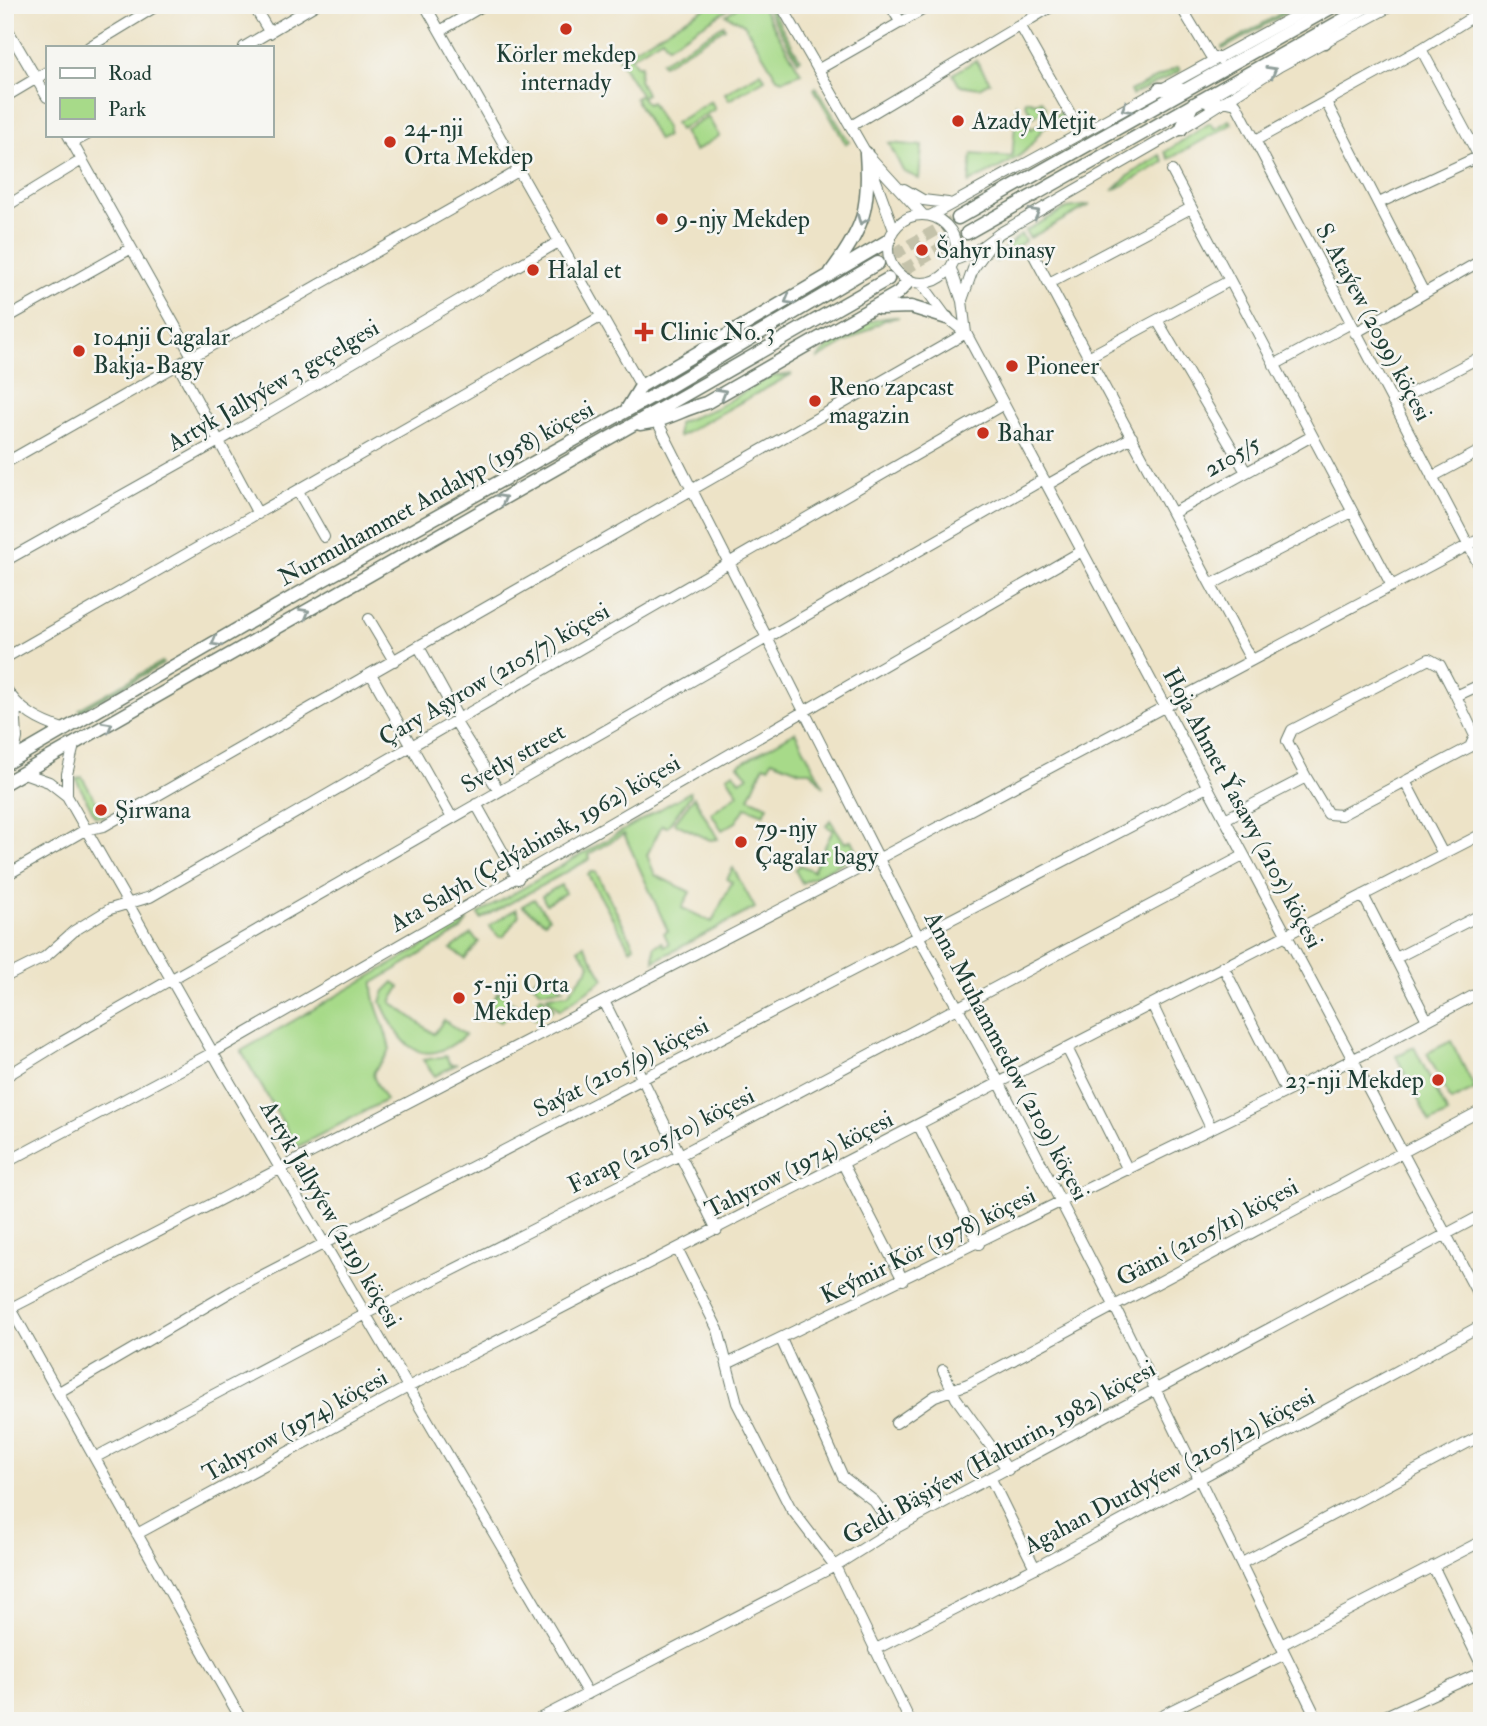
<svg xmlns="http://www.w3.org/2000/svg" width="1487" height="1726" font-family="'IM FELL Double Pica',serif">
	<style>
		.green { fill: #a7da89; stroke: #638c5e; stroke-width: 2 }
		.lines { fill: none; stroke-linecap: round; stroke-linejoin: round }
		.major-tunnel { stroke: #c4c2aa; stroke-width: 12; stroke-dasharray: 12 6; stroke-linecap: butt }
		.minor-casing { stroke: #677767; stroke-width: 12 }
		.major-casing { stroke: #677767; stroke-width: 15 }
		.minor { stroke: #fff; stroke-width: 10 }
		.major { stroke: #fff; stroke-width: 12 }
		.oneway { stroke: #8f9e9a }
		.poi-dot { fill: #c8321e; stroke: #f6f6f2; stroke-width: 2.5 }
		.labels { text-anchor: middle; stroke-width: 5; stroke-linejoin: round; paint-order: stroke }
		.poi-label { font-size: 24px; fill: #1f3d34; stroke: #f6f6f2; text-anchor: start }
		.street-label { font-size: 24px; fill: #1f3d34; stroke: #f6f6f2 }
	</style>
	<rect width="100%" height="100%" fill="#f6f6f2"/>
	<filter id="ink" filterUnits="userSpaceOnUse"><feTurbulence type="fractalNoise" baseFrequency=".0143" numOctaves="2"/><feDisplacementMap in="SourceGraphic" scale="14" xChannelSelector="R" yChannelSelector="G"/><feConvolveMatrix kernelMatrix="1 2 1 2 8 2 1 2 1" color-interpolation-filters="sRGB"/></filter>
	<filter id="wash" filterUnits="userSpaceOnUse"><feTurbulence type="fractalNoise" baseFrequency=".00686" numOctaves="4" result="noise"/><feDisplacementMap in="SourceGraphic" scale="28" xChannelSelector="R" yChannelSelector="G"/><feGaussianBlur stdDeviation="1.57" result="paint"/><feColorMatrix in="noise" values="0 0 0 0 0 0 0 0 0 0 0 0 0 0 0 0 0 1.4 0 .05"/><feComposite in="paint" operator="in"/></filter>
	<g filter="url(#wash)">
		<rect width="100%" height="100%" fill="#ede3c7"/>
		<path class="green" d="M710,5H735L668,46L662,38L631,57L636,65H641L639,80L646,94L642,97L647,104L651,102L666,128V136L658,140L635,98L641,95L618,58Z
			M740,5H761L801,73L783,80L777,78L744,24L726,15Z
			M765,5H769L800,59L798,61Z
			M1295,5H1300L1223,49L1222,47Z
			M724,25L725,28L663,65L661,62Z
			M976,60L990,82L979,88L959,85L953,74Z
			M1178,67L1180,71L1132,95L1130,91Z
			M761,72L765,79L729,100L725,93Z
			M816,87L849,142L846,144L814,89Z
			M1027,100L1035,103L1041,100L1046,109L1033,117L1025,103Z
			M711,101L715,109L679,130L675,123Z
			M1017,105L1031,129L1063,111L1066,117C1043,119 1040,136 1026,150C1012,164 986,173 969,183L972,154L1012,157Z
			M708,117L719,136L695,151L683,132Z
			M1229,120L1232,124L1169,159L1165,152L1210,123L1215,129Z
			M889,143L922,146L919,179L903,171Z
			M1160,155L1164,162L1113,191L1128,176Z
			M1090,205L1030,238L1025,231L1067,208Z
			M1021,234L1025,241L995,262L999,254Z
			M890,317H899L885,320L817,359C834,336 861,321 890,317Z
			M792,374L678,437V423L716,408L770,377Z
			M162,662L163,664L80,711L79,709Z
			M795,732L824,787L811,771H800L772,760L769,767L764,765L749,798L768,806L764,814L746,807L736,822L722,830L711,813L738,794L727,776L734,772L740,781L748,776L738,765Z
			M82,777L100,808L98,810L106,817L95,816L76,779Z
			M690,792L691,795L667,827L662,825L647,855L655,875L690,892L682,908L712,922L732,882L727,879L733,868L755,908L654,961V946L662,942L664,946L669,944L664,933L668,931L624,834L589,854L590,859L481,919L478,914Z
			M694,797L718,839L710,840L674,823Z
			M830,820L845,843L852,840L859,854L802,883L795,870L800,865L813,871L833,830L826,826Z
			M591,872H596L634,946L630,949L588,875Z
			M561,885L565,893L546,904L542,896Z
			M534,899L549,918L545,922L522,906Z
			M516,909L519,915L504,936L499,937L489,926Z
			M468,920L461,930L373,983C372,1006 387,1027 390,1050C373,1078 365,1065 386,1100L297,1147L241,1051Z
			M471,934L479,942L465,959L451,949Z
			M584,945L604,979L560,1010L546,996L568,994L588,969L590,964L578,949Z
			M541,972L564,989L541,991L532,983Z
			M394,982L400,987L391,1002L434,1034L444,1020L465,1035C421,1074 399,1043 381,1002L385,991Z
			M498,992L523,1011L519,1016L514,1012L500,1022L488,1014V1008Z
			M541,996L554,1009L536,1019L528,1012Z
			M1451,1041L1475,1089L1451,1101L1427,1053Z
			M1414,1047L1448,1114L1430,1123L1396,1056Z
			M446,1056L450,1064H457L435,1076L423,1060Z"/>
	</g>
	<g filter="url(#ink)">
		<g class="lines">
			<path class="major-tunnel" d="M878,263L958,218
				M888,279L967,233"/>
			<g class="minor-casing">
				<path id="minor" d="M253,5L270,33
					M425,5L641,386
					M781,5L866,153L894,230
					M890,5L901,23
					M1180,5L1210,55L1219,59
					M5,25L47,97
					M1020,25L1081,133
					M440,31L484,5
					M89,47L158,5
					M244,47L315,5
					M1421,49L1482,162
					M819,69L931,5
					M5,97L47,72
					M1223,101L1236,104L1482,571
					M1326,102L1423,291
					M851,126L1054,5
					M68,135L192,356
					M1256,140L1421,49L1482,11
					M72,143L87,135
					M869,156L923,215
					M1172,171L1392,586
					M904,189L923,200L948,203
					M1379,203L1482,155
					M5,207L82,160
					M888 249a34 34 0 1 1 68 0a34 34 0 1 1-68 0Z
					M930,216L1315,5
					M1032,252L1251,660
					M955,260L973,253L1000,233L1181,129L1280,66L1393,5
					M951,269L962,301L966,333L1482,1302
					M1049,283L1191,208
					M922,284L947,318L966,333
					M962,300L973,269L992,243
					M5,319L130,249
					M1157,320L1246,472
					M1355,333L1482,260
					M1090,356L1229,281
					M178,365L258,514
					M1274,365L1351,323
					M1393,403L1482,356
					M654,415L918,936L1000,1084L1114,1305L1318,1721
					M5,463L520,170
					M1432,477L1482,450
					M1047,485L1132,437
					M298,491L324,537
					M1173,513L1312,436
					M5,561L219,441L560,241
					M1212,584L1352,512
					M369,619L394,661
					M419,647L458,718
					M5,658L602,316
					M371,674L452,818
					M5,687C19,711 40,722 66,730
					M455,721L499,791
					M13,759L17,738L15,704
					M24,773L49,782L67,796L226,1076L588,1694
					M1306,777L1287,741L1292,730L1429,659L1440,665L1456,696
					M1405,781L1443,854
					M67,796V774L74,745
					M476,804L518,879
					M1225,819L1306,777L1328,814L1341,815L1470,747L1475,736L1456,696L1482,684
					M5,876L85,830L104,826L966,333
					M1363,895L1427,1020
					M1396,958L1482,914
					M1223,966L1286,1091
					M5,977L45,957L74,931L110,909L150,897L1004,404
					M604,1001L717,1230
					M1152,1004L1211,1128
					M1068,1050L1128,1170
					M5,1077L62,1042L1044,479
					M919,1126L979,1244
					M5,1163L212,1053L1082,551
					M843,1164L903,1280
					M678,1250L718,1330L737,1403L790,1507L835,1566L910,1721
					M5,1298L242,1721
					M11,1308L878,859L1482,538
					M781,1339L843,1477L874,1501L894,1529
					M729,1363L1368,1052L1482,991
					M943,1370L956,1398L1008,1470
					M59,1392L234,1290L1207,787
					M896,1423L935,1396L968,1384L1482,1110
					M96,1457L366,1314L680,1155L1243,856
					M991,1479L1035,1568
					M137,1534L408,1387L1482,834
					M1242,1563L1482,1435
					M1433,1566L1482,1666
					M1281,1645L1482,1541
					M874,1650L1035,1568L1482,1325
					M535,1721L835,1566L894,1529L1482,1215
					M1150,1721L1285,1654
					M1374,1721L1482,1672"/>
			</g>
			<g class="major-casing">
				<path id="major" d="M1305,41L1325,42
					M1159,89L1185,90
					M1201,100L1219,103
					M1181,129L1193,104
					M958,218L1336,5
					M967,233L1369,5
					M831,272C864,227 870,209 866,153
					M879,308L911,307L947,318
					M627,409L641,386L889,240
					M640,424C664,422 683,409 706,403L898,293L909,281
					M5,764L298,594L669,387L878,263
					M5,783L888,279"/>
			</g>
			<use href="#minor" class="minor"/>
			<use href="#major" class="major"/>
		</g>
		<defs><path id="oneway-chevron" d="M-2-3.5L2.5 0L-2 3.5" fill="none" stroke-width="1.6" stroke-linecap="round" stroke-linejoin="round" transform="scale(1.75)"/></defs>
		<g class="oneway">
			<use href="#oneway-chevron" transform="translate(1272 71) rotate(-30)"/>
			<use href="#oneway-chevron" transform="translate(1126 108) rotate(150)"/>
			<use href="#oneway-chevron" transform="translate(1035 213) rotate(-30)"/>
			<use href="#oneway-chevron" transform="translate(862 220) rotate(111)"/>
			<use href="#oneway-chevron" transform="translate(789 300) rotate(150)"/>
			<use href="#oneway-chevron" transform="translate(722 393) rotate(-30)"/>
			<use href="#oneway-chevron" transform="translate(502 499) rotate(-29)"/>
			<use href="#oneway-chevron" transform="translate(305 613) rotate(-30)"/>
			<use href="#oneway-chevron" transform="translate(216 642) rotate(150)"/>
			<use href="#oneway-chevron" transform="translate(108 726) rotate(-30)"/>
		</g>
	</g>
	<g class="poi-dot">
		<circle cx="566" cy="29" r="7"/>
		<circle cx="958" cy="121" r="7"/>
		<circle cx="390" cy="142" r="7"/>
		<circle cx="662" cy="219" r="7"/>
		<circle cx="922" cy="250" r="7"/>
		<circle cx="533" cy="270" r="7"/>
		<path d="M640.5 321.5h7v7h7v7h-7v7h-7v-7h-7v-7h7z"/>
		<circle cx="79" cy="351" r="7"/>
		<circle cx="1012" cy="366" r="7"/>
		<circle cx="815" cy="401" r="7"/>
		<circle cx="983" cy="433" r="7"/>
		<circle cx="101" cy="810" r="7"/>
		<circle cx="741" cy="842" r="7"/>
		<circle cx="459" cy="998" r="7"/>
		<circle cx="1438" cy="1080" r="7"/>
	</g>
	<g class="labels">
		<g class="poi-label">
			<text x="566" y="62" text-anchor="middle">Körler mekdep<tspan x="566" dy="28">internady</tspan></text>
			<text x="972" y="129">Azady Metjit</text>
			<text x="404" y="136">24-nji<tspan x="404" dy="28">Orta Mekdep</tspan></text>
			<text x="676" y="227">9-njy Mekdep</text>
			<text x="936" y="258">Šahyr binasy</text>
			<text x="547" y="278">Halal et</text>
			<text x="660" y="340">Clinic No. 3</text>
			<text x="93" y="345">104nji Cagalar<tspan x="93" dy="28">Bakja-Bagy</tspan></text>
			<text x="1026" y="374">Pioneer</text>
			<text x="829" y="395">Reno zapcast<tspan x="829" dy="28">magazin</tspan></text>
			<text x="997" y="441">Bahar</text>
			<text x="115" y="818">Şirwana</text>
			<text x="755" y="836">79-njy<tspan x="755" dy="28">Çagalar bagy</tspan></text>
			<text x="473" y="992">5-nji Orta<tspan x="473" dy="28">Mekdep</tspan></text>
			<text x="1424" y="1088" text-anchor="end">23-nji Mekdep</text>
		</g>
		<g class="street-label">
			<text transform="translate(1374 322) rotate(62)" y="8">S. Ataýew (2099) köçesi</text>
			<text transform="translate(273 385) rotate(-30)" y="8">Artyk Jallyýew 3 geçelgesi</text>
			<text transform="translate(1232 456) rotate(-29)" y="8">2105/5</text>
			<text transform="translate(436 493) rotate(-29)" y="8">Nurmuhammet Andalyp (1958) köçesi</text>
			<text transform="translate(494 674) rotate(-30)" y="8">Çary Aşyrow (2105/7) köçesi</text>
			<text transform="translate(513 758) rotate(-30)" y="8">Svetly street</text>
			<text transform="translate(1243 808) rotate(62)" y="8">Hoja Ahmet Ýasawy (2105) köçesi</text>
			<text transform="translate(535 843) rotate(-30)" y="8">Ata Salyh (Çelýabinsk, 1962) köçesi</text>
			<text transform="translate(1007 1056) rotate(62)" y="8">Anna Muhammedow (2109) köçesi</text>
			<text transform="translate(621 1067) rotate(-27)" y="8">Saýat (2105/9) köçesi</text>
			<text transform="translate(661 1140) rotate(-27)" y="8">Farap (2105/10) köçesi</text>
			<text transform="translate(799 1164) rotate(-27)" y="8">Tahyrow (1974) köçesi</text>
			<text transform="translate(331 1214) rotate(60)" y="8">Artyk Jallyýew (2119) köçesi</text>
			<text transform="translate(1207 1232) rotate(-28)" y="8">Gämi (2105/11) köçesi</text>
			<text transform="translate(928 1245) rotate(-26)" y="8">Keýmir Kör (1978) köçesi</text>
			<text transform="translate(295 1425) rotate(-29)" y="8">Tahyrow (1974) köçesi</text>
			<text transform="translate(999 1452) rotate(-29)" y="8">Geldi Bäşiýew (Halturin, 1982) köçesi</text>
			<text transform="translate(1169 1471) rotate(-28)" y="8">Agahan Durdyýew (2105/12) köçesi</text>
		</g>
	</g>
	<rect width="1487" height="1726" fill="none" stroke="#f6f6f2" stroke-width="28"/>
	<rect x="46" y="46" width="228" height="91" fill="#f6f6f2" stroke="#a0aca6" stroke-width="2"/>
	<rect x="60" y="68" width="35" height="10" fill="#ffffff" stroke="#a0aca6" stroke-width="2"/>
	<text x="108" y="80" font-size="21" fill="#1f3d34">Road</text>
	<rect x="60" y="98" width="35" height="21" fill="#a7da89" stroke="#a0aca6" stroke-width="2"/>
	<text x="108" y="116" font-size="21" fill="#1f3d34">Park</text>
</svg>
